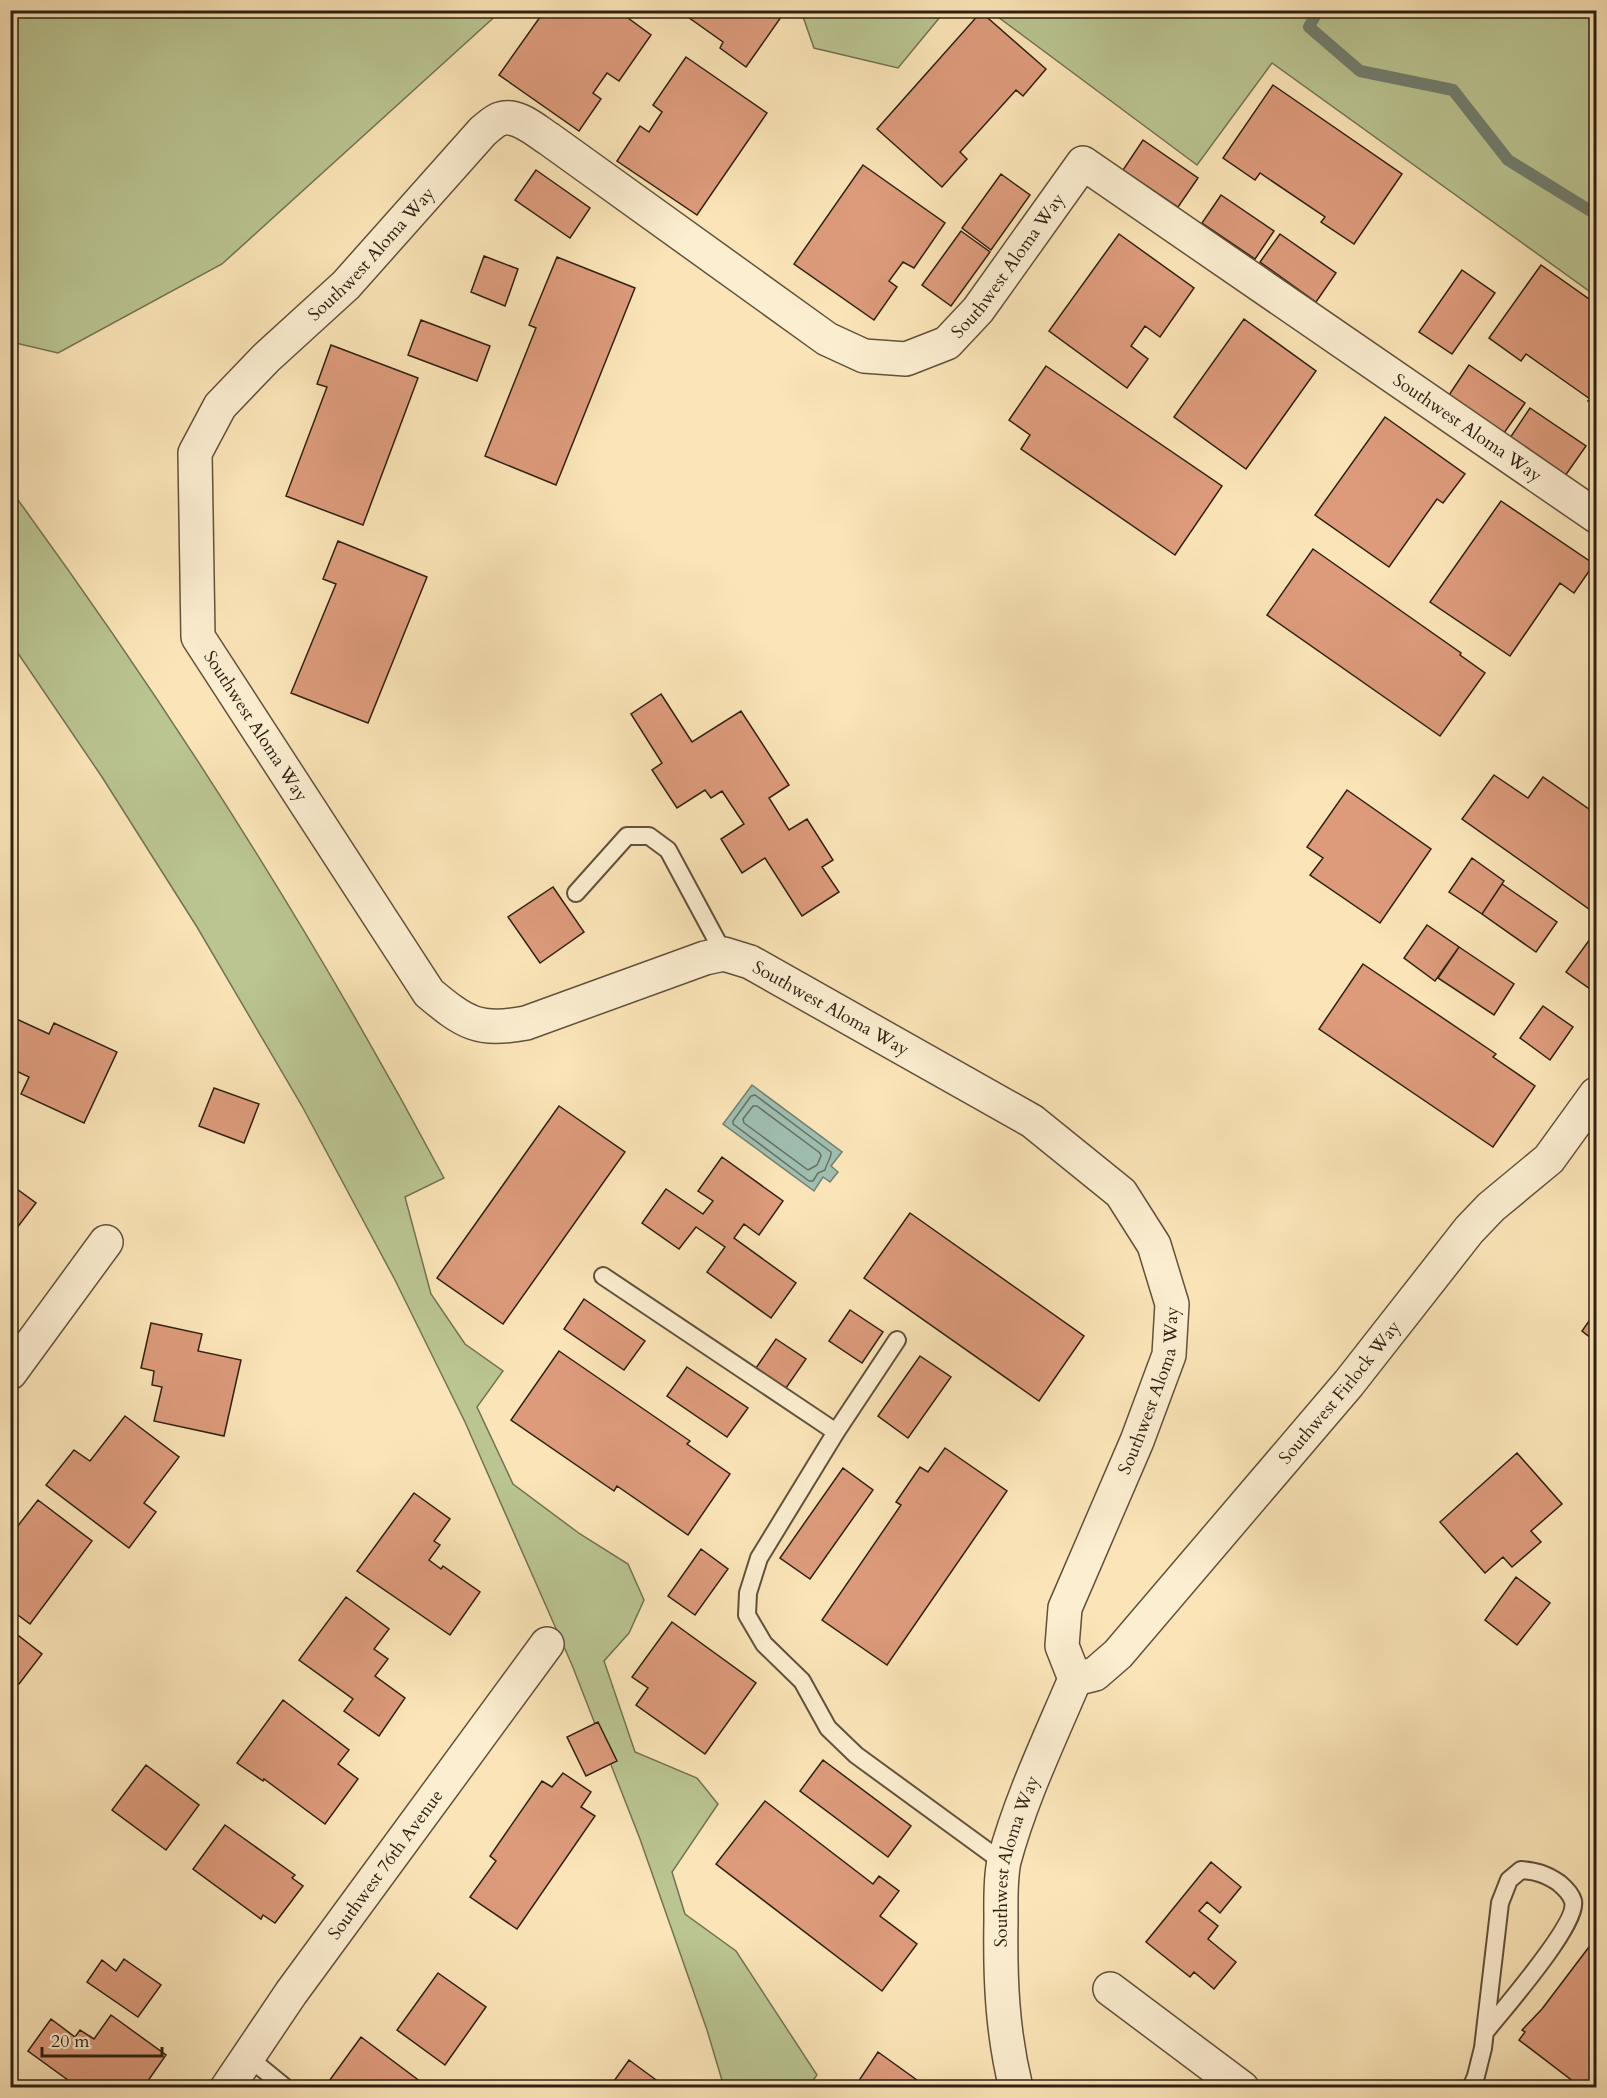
<svg xmlns="http://www.w3.org/2000/svg" width="1607" height="2098" font-family="Cardo,serif">
	<style>
		.green { fill: #bac592; stroke: #747252; stroke-width: 1.5 }
		.water { fill: #9fbfb1; stroke: #727f71; stroke-width: 1.5 }
		.lines { fill: none; stroke-linecap: round; stroke-linejoin: round }
		.shore { stroke: #677062; stroke-width: 1.5 }
		.stream { stroke: #727f71; stroke-width: 12 }
		.building { fill: #dd9b7c; stroke: #2f2012; stroke-width: 1.5 }
		.lane-casing { stroke: #62513c; stroke-width: 20 }
		.street-casing { stroke: #62513c; stroke-width: 36 }
		.lane { stroke: #fceed1; stroke-width: 16 }
		.street { stroke: #fceed1; stroke-width: 33 }
		.labels { text-anchor: middle; stroke-width: 6; stroke-linejoin: round; paint-order: stroke }
		.street-label { font-size: 18px; fill: #2f2012; stroke: #fceed1 }
	</style>
	<rect width="100%" height="100%" fill="#fbe5b8"/>
	<filter id="stains"><feTurbulence type="fractalNoise" baseFrequency=".00333" numOctaves="4"/><feColorMatrix values="0 0 0 0 .2 0 0 0 0 .09 0 0 0 0 .02 0 0 0 .5 -.17"/></filter>
	<radialGradient id="worn" r=".72"><stop offset=".6" stop-color="#630" stop-opacity="0"/><stop offset="1" stop-color="#630" stop-opacity=".3"/></radialGradient>
	<path class="green" d="M11,10H501V11L222,264L58,353L11,342Z
		M801,11V10L945,11L898,68L814,48Z
		M990,11H1596V296L1272,63L1197,165Z
		M10,489C171,709 316,938 444,1178L405,1197L431,1294L465,1344L503,1371L477,1407L513,1484L580,1534L628,1564L644,1600L629,1633L604,1661L635,1752L697,1778L718,1804L672,1872L685,1914L736,1951L817,2075L808,2087H724L707,2030L640,1839L572,1665L465,1422L395,1280L302,1106L197,927L102,777L11,643Z"/>
	<path class="water" d="M752,1085L842,1152L831,1166L838,1172L830,1182L823,1177L814,1191L723,1124Z"/>
	<g class="lines">
		<path class="shore" d="M755,1095L831,1152C832,1157 826,1164 825,1170L818,1173L813,1181H809L733,1124V1121L751,1096Z
			M753,1106H757L820,1153L821,1156L817,1165L808,1170L744,1123L743,1119Z"/>
		<path class="stream" d="M1318,10L1309,27L1360,71L1453,90L1508,160L1589,210L1596,211"/>
	</g>
	<path class="building" d="M545,10H617L651,35L619,81L607,73L593,93L601,99L579,131L499,75Z
		M678,10H786L746,67L720,48L723,42Z
		M981,12L1046,69L1023,96L1016,90L960,152L967,159L942,187L877,129Z
		M686,57L767,113L697,215L617,161L640,126L649,132L662,112L653,105Z
		M1273,85L1402,174L1354,244L1321,222L1325,217L1260,173L1255,180L1223,158Z
		M1143,140L1198,178L1178,207L1123,170Z
		M863,165L945,223L914,268L903,262L889,281L897,287L874,320L794,264Z
		M536,170L590,208L570,238L515,200Z
		M1001,174L1030,195L991,250L962,228Z
		M1221,195L1274,231L1255,259L1202,223Z
		M961,231L990,252L951,306L922,285Z
		M1119,234L1194,288L1160,337L1145,326L1131,346L1148,359L1127,388L1049,331Z
		M1280,234L1336,273L1316,302L1260,262Z
		M484,256L518,269L505,306L471,292Z
		M557,257L635,288L556,485L485,456L536,328L529,325Z
		M1541,265L1596,304V407L1588,401L1590,399L1526,354L1521,361L1489,338Z
		M1462,270L1495,293L1452,354L1419,332Z
		M1244,319L1316,371L1246,469L1174,417Z
		M421,320L490,346L477,381L408,355Z
		M331,345L418,378L363,525L286,496L327,387L317,384Z
		M1469,365L1525,403L1504,433L1449,395Z
		M1046,366L1222,486L1175,555L1021,449L1030,435L1009,420Z
		M1530,408L1586,446L1565,476L1510,438Z
		M1385,417L1465,474L1443,503L1437,499L1389,567L1315,515Z
		M1501,501L1594,564L1574,593L1560,583L1510,656L1430,602Z
		M338,541L427,577L368,723L291,693L336,584L323,579Z
		M1313,549L1461,653L1460,655L1485,673L1440,736L1267,615Z
		M661,694L692,742L741,711L789,785L769,798L789,830L807,819L833,860L822,867L839,892L802,916L765,858L742,873L721,839L744,824L722,791L711,798L705,790L677,808L652,770L662,763L631,714Z
		M1494,775L1528,798L1543,777L1596,814V914L1462,819Z
		M1347,790L1431,849L1380,923L1310,875L1323,858L1307,847Z
		M1472,858L1504,881L1482,914L1449,892Z
		M1502,884L1557,922L1536,952L1482,914Z
		M553,887L584,932L540,963L508,917Z
		M1427,925L1459,947L1435,981L1404,958Z
		M1590,939L1596,944V993L1566,972Z
		M1459,947L1514,984L1494,1015L1438,978Z
		M1363,964L1496,1054L1493,1057L1535,1086L1493,1147L1319,1029Z
		M1543,1006L1573,1027L1550,1060L1520,1038Z
		M10,1016L49,1034L54,1023L117,1052L84,1123L21,1094L29,1077L10,1068Z
		M214,1088L259,1104L244,1143L199,1126Z
		M559,1106L625,1152L503,1324L437,1278Z
		M722,1157L783,1201L759,1235L744,1224L734,1238L796,1283L771,1318L707,1272L725,1247L696,1227L679,1249L642,1223L666,1189L703,1214L713,1201L698,1191Z
		M10,1184L36,1203L10,1237Z
		M910,1213L1084,1336L1039,1401L864,1278Z
		M584,1299L645,1341L624,1370L564,1329Z
		M850,1310L883,1332L862,1363L829,1341Z
		M1596,1311V1342L1582,1331Z
		M151,1323L202,1334L198,1351L241,1360L224,1436L154,1421L162,1387L152,1385L154,1371L141,1368Z
		M776,1339L806,1359L786,1388L756,1368Z
		M559,1351L690,1441L687,1444L730,1474L688,1535L617,1486L614,1491L511,1420Z
		M920,1356L951,1377L908,1438L878,1416Z
		M687,1367L748,1408L727,1437L667,1396Z
		M125,1416L179,1457L144,1503L156,1512L129,1548L46,1485L74,1450L90,1461Z
		M945,1448L1007,1491L887,1665L822,1620L901,1505L896,1502L920,1467L928,1472Z
		M1517,1453L1562,1504L1531,1531L1541,1542L1512,1567L1503,1557L1485,1573L1440,1522Z
		M843,1468L873,1490L810,1579L780,1558Z
		M414,1493L450,1519L434,1541L440,1545L429,1560L441,1569L443,1566L480,1592L450,1635L357,1571Z
		M38,1500L92,1541L30,1624L10,1609V1536Z
		M701,1549L728,1569L695,1615L668,1596Z
		M1516,1577L1550,1603L1517,1645L1485,1620Z
		M346,1597L389,1629L374,1649L388,1659L375,1676L405,1698L379,1736L344,1711L353,1699L299,1660Z
		M672,1622L756,1683L705,1754L636,1705L648,1688L632,1677Z
		M10,1629L42,1654L19,1684L16,1682L10,1689Z
		M283,1700L349,1750L338,1764L358,1779L325,1824L264,1779L263,1781L237,1763Z
		M598,1722L617,1761L586,1776L567,1737Z
		M823,1760L911,1826L888,1857L800,1791Z
		M146,1765L199,1805L166,1850L112,1810Z
		M563,1773L591,1792L581,1807L595,1816L517,1929L470,1897L496,1861L490,1856L542,1781L552,1787Z
		M765,1801L873,1884L879,1876L899,1891L880,1916L917,1944L882,1991L716,1864Z
		M225,1825L295,1875L292,1878L303,1886L275,1923L263,1915L261,1919L193,1869Z
		M1211,1862L1241,1887L1220,1913L1207,1902L1199,1911L1218,1926L1208,1939L1236,1962L1214,1989L1194,1972L1190,1977L1146,1942Z
		M1595,1939L1596,2075L1586,2088H1582L1519,2040L1525,2032L1522,2030L1542,2009Z
		M124,1959L161,1985L138,2017L87,1982L102,1960L116,1971Z
		M438,1973L486,2007L445,2065L397,2030Z
		M111,2015L166,2055L143,2088H79L28,2051L51,2019L75,2037L80,2030L94,2039Z
		M361,2037L429,2088H324Z
		M878,2052L928,2088H860L856,2085Z
		M629,2060L667,2088H609Z"/>
	<g class="lines">
		<g class="lane-casing">
			<path id="lane" d="M576,893L627,836H649L668,850L724,954
				M603,1276L836,1432L759,1558L748,1593L747,1615L764,1644L802,1681L828,1728L856,1755L1004,1863
				M836,1432L897,1340
				M248,2057L286,2088
				M1471,2088L1476,2076L1483,2048L1500,1903L1509,1880L1521,1870C1536,1871 1546,1874 1559,1883C1565,1888 1571,1894 1573,1901C1579,1923 1502,2011 1486,2031"/>
		</g>
		<g class="street-casing">
			<g id="street">
				<path d="M10,1373L106,1242"/>
				<path id="s1" d="M1075,1679L1095,1674L1118,1654L1349,1383L1469,1230L1491,1207L1549,1159L1596,1094"/>
				<path d="M1110,1989L1242,2088"/>
				<path id="s2" d="M227,2088L291,1993L547,1644"/>
				<path id="s3" d="M1016,2088C1002,2031 1000,1978 1001,1920C1001,1901 1000,1880 1004,1861C1021,1798 1050,1738 1075,1679L1062,1646L1065,1608L1137,1441L1169,1355L1172,1304L1154,1245L1121,1193L1032,1121L750,962L724,954L705,958L526,1023C478,1032 465,1023 429,993L198,637L195,453L220,406L266,358L346,285L483,131C488,127 494,121 500,119C517,113 535,130 549,139L827,339L864,356L906,359L947,343L978,310L1083,163L1596,516"/>
			</g>
		</g>
		<use href="#lane" class="lane"/>
		<use href="#street" class="street"/>
	</g>
	<g class="labels">
		<g class="street-label">
			<text dy="6" stroke="none"><textPath href="#s3" startOffset="2604">Southwest Aloma Way</textPath></text>
			<text dy="6" stroke="none"><textPath href="#s3" startOffset="3414">Southwest Aloma Way</textPath></text>
			<text dy="6" stroke="none"><textPath href="#s3" startOffset="4008">Southwest Aloma Way</textPath></text>
			<text transform="translate(256 726) rotate(57)" y="6">Southwest Aloma Way</text>
			<text transform="translate(831 1008) rotate(29)" y="6">Southwest Aloma Way</text>
			<text dy="6" stroke="none"><textPath href="#s3" startOffset="732">Southwest Aloma Way</textPath></text>
			<text dy="6" stroke="none"><textPath href="#s1" startOffset="394">Southwest Firlock Way</textPath></text>
			<text dy="6" stroke="none"><textPath href="#s3" startOffset="230">Southwest Aloma Way</textPath></text>
			<text dy="6" stroke="none"><textPath href="#s2" startOffset="274">Southwest 76th Avenue</textPath></text>
		</g>
	</g>
	<rect width="1607" height="2098" fill="none" stroke="#fbe5b8" stroke-width="36"/>
	<rect x="12" y="12" width="1583" height="2074" fill="none" stroke="#2f2012" stroke-width="3"/>
	<rect x="18" y="18" width="1571" height="2062" fill="none" stroke="#2f2012" stroke-width="1.5"/>
	<path d="M42 2047v9h120v-9" fill="none" stroke="#2f2012" stroke-width="3"/>
	<text x="51" y="2047" font-size="18" fill="#2f2012" stroke="#fceed1" stroke-width="4.5" paint-order="stroke">20 m</text>
	<rect width="100%" height="100%" filter="url(#stains)"/>
	<rect width="100%" height="100%" fill="url(#worn)"/>
</svg>
